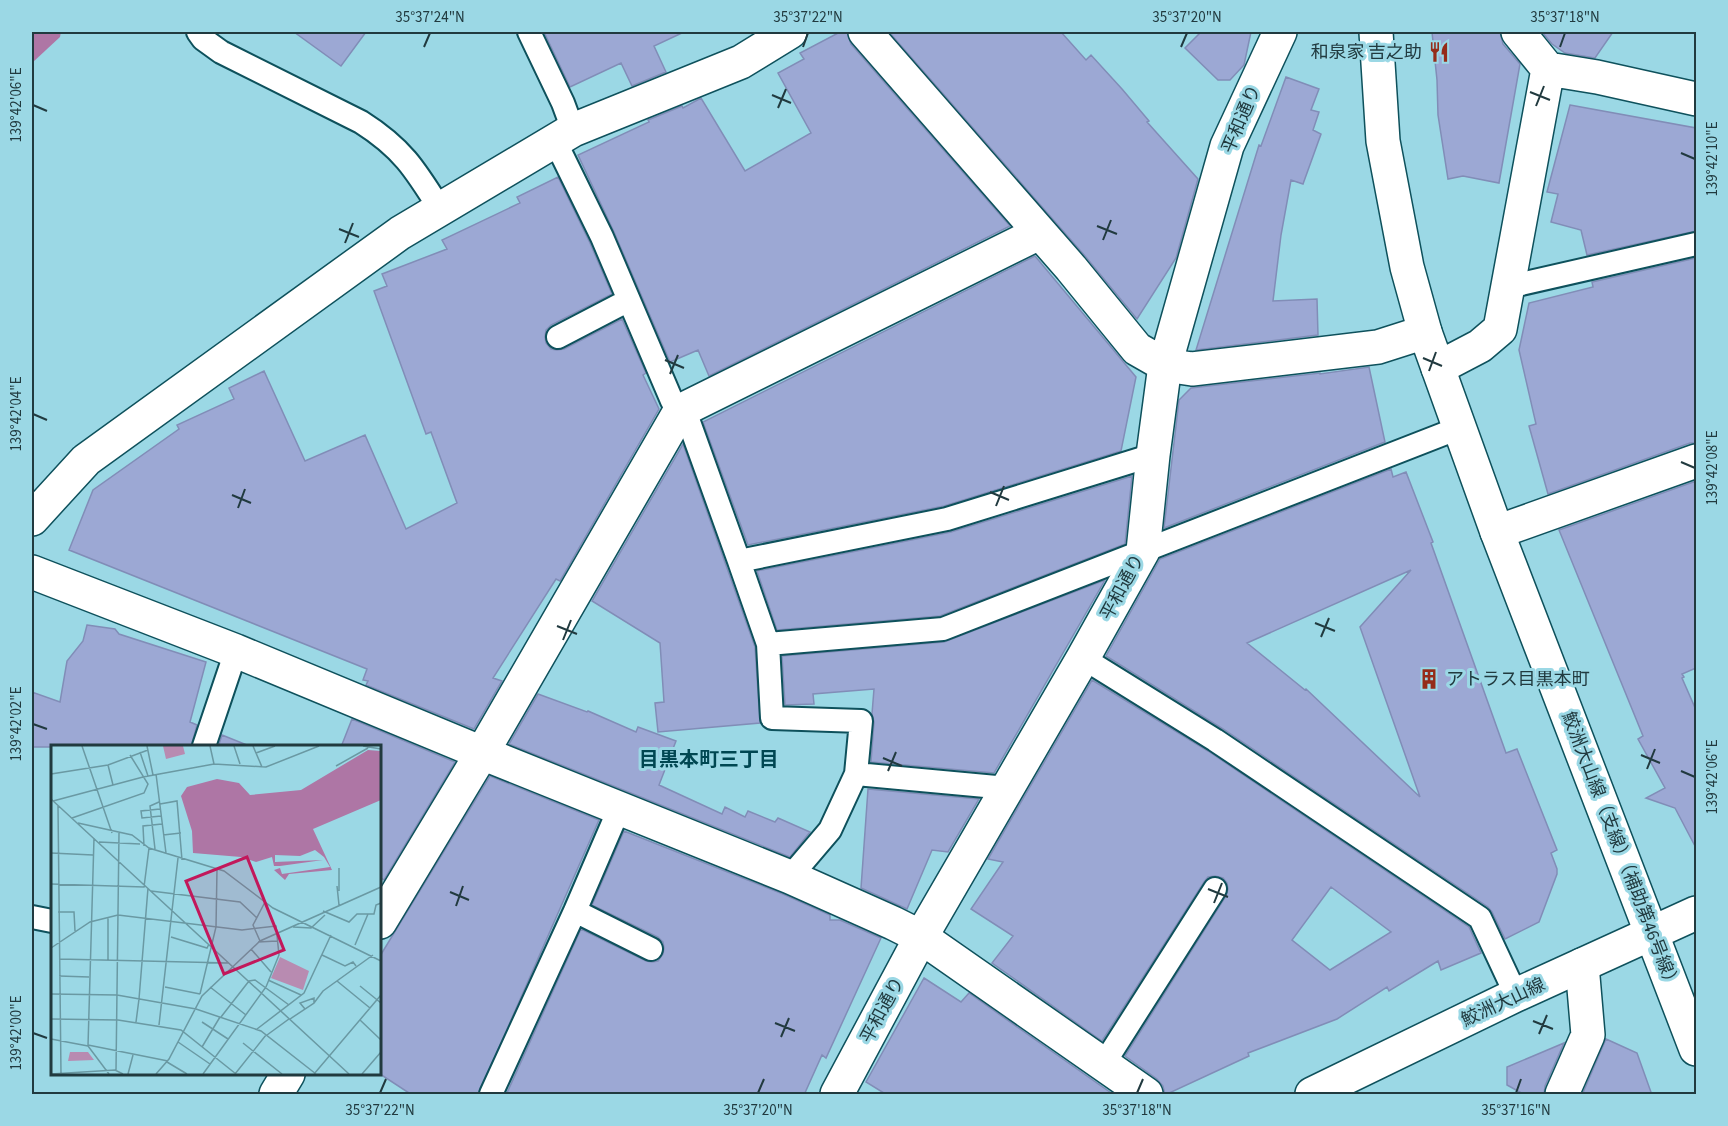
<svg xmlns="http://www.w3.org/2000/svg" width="1728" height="1126" font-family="'Source Sans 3','Noto Sans JP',sans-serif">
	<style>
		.forest { fill: #ae76a5 }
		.building { fill: #9ca8d4; stroke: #818db7; stroke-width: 1.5; fill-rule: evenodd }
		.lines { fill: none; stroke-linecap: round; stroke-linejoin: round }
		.lane-casing { stroke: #0e515c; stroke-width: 26 }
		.street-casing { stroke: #0e515c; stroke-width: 36 }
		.secondary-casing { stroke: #0e515c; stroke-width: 36 }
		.lane { stroke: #fff; stroke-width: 22 }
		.street { stroke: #fff; stroke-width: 33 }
		.secondary { stroke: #fff; stroke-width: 33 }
		.ticks { fill: none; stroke: #213a3f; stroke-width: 2 }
		.labels { text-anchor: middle; stroke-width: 6; stroke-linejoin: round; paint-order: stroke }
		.poi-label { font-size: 18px; fill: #213a3f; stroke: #9bd8e5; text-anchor: end }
		.street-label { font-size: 18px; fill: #213a3f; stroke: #9bd8e5 }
		.neighbourhood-label { font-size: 20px; font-weight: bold; fill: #004752; stroke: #9bd8e5 }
		.inset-road { fill: none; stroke: #6a99a3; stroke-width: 1.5 }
		.view { fill: #c2185b; fill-opacity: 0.15; stroke: #c2185b; stroke-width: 3 }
		.inset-edge { fill: none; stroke: #213a3f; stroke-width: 3 }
		.neatline { fill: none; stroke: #213a3f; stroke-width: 2 }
		.ticks-label { font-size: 15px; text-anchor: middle; fill: #213a3f }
	</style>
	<rect width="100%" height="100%" fill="#9bd8e5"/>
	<path class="forest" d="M32,32H61L60,37L32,63Z"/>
	<path class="building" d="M294,32H366L341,66Z
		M544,32H684L654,46L666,72L632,86L621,63L570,87Z
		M840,32H847L851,44L1010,226L709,376L698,350L670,362L614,232L578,155L649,122L648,120L682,106L683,108L701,98L745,171L811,133L778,73L804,59L800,53Z
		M889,32H1061L1086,60L1091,55L1122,89L1149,121L1147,122L1198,179L1176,258L1137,319L1085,256Z
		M1201,32H1251L1244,65L1230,80H1218L1185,48Z
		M1432,32H1500L1503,44L1520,64L1499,183L1463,176L1448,179L1438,115L1437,80Z
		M1542,32H1613L1595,58L1565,53L1552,44Z
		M1286,77L1319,89L1311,110L1319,112L1313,130L1321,134L1303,184L1291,180L1281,235L1273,301L1317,299L1318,335L1196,350L1259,145L1261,146Z
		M1570,105L1696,128V231L1587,255L1581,230L1551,222L1558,194L1547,192Z
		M558,177L590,243L612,294L551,325L546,330L545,337L546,343L551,349L557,350L564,349L622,319L646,373L643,375L659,409L560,581L556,579L493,678L502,681L474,729L366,685L368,681L363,680L367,669L69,550L93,490L179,429L177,425L234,399L229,388L264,371L305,461L365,435L406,529L457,503L431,432L426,434L374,291L387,286L382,274L447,249L442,240L520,203L517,197Z
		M1035,256L1136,377L1121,451L944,506L748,545L703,422Z
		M1696,258V443H1690L1548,494L1529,426L1536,424L1519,350L1529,303L1593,287L1592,282Z
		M1369,367L1385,442L1164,528L1179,400L1191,388L1320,373V374Z
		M683,444L755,647L760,723L658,732L655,703L664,702L660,643L592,601Z
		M1391,469L1393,477L1406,472L1433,542L1431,543L1506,753L1517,749L1557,850L1551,853L1557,869V874L1539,922L1505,939L1492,912L1488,907L1223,729L1106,656L1160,559ZM1411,570L1360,627L1420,797L1306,689L1305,690L1247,643Z
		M1132,476L1125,544L940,616L777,630L757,571L951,532Z
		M1696,481V668L1682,674L1684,677L1682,678L1696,710V848L1675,808L1646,798L1665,788L1638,739L1643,736L1559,530Z
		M1105,580L994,773L871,762L874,722L872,714L874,689L813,694L814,704L785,705L782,656L944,642Z
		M87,625L115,629L119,634L206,662L190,722L197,725L191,747H32V692L60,702L67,661L83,641Z
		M1092,680L1208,751L1469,927L1481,953L1441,970L1438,961L1389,991L1387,987L1337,1019L1248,1053L1249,1056L1165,1095L1163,1086L1157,1079L1125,1056L1226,896L1228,889L1227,883L1223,878L1215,876L1208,877L1204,882L1102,1041L992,963L1013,936L971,909L1003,862L988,859ZM1331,887L1391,932L1330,970L1292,940Z
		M538,694L587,712L588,711L636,732L638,727L676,741L659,785L722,814L725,807L745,817L748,811L775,822L778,818L810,832L790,857L509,744Z
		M352,719L455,762L384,880L380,877V747H341Z
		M222,735L247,745V747H218Z
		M490,776L599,820L478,1095H412L380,1074V956Z
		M868,789L979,799L948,852L932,850L907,909L861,888Z
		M624,831L783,894L830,915V920H840L881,938L826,1058L822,1055L804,1095H506L581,929L646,961L652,962L658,961L663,954L664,948L663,942L658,937L592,905Z
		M924,978L961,1002L969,993L1114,1095H887L866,1082Z
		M1606,1039L1637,1053L1652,1095H1582Z
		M1564,1043L1545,1086L1544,1095H1525L1507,1085V1067Z"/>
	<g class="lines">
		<g class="lane-casing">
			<path id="lane" d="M198,32L203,39L221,52L361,122C402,148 415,169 440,209
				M529,32L563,103L573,130
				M555,141L602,237L672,401L689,422L739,561L947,519L1153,455
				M1508,287L1696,244
				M558,337L629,300
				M739,561L768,644L943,629L1459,428
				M768,644L772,718L861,721L856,774L830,830L790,877
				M1083,658L1215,740L1480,918L1516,995
				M204,746L236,651
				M856,774L1007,788
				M575,911L651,949
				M32,917L52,921
				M1103,1065L1215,889
				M491,1094L575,911L619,809"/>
		</g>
		<g class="street-casing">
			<path id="street" d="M865,32L1071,268L1137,349L1165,365L1192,369L1378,347L1425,332
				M1518,32L1548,69L1597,77L1696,99
				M1438,368L1480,346L1500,329L1548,69
				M32,519L86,460L400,233L573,130L741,62L790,32
				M1497,532L1696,461
				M32,572L236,651L482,753L790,877L893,923L921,937L1146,1094
				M380,922L482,753L680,411L1039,233
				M276,1094L288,1074
				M837,1094L921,937L1083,658L1143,551L1153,455L1165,365L1227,146L1280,32
				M1562,1094L1588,1035L1582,965"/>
		</g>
		<g class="secondary-casing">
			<path id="secondary" d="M1376,32L1383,141L1407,267L1425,332L1497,532L1696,1049
				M1312,1094L1516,995L1696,913"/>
		</g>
		<use href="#lane" class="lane"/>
		<use href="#street" class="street"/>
		<use href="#secondary" class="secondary"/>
	</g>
	<path class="ticks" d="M424,47L430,33M803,47L808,33M1181,47L1187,33M1560,47L1565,33M1530,92L1550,100M772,95L791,103M33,105L47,111M1536,106L1544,86M778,108L786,89M1681,153L1695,159M1097,226L1117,234M339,229L359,237M1103,240L1111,220M345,243L353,223M1423,358L1442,366M665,360L684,368M1429,371L1436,352M670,374L678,355M33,414L47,420M1681,462L1695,468M990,492L1009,500M232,495L251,503M996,506L1004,486M238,508L245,489M1315,623L1335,631M557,626L577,634M1321,637L1329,618M563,640L571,620M33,724L47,729M1641,755L1660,763M883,758L902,766M1647,769L1655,749M888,771L896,752M1681,771L1695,777M1208,889L1228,897M450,892L469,900M1214,903L1222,883M456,906L463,886M1533,1021L1553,1029M775,1023L795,1031M33,1033L47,1038M1539,1034L1547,1015M781,1037L789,1018M380,1093L386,1079M758,1093L764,1079M1137,1093L1143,1079M1516,1093L1521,1079"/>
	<defs>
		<g id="restaurant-bare" transform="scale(1.62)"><path d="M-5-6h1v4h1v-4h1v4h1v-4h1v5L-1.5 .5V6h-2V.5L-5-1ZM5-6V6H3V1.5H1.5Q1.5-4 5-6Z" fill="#952c19" stroke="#9bd8e5" stroke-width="2.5" paint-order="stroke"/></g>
		<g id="building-bare" transform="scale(1.62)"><path d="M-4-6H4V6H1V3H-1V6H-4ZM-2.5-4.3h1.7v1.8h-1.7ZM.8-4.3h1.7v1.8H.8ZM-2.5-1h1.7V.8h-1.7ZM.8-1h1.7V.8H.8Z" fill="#952c19" stroke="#9bd8e5" stroke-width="2.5" paint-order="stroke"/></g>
	</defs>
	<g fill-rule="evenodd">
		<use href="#restaurant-bare" x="1439" y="52"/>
		<use href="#building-bare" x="1429" y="679"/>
	</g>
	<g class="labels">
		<g class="poi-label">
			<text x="1422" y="58">和泉家 吉之助</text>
			<text x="1446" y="685" text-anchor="start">アトラス目黒本町</text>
		</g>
		<g class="street-label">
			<text transform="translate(1241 119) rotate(-67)" y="6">平和通り</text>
			<text transform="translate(1122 587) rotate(-62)" y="6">平和通り</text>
			<text transform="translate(1621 851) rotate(69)" y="6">鮫洲大山線（支線）（補助第46号線）</text>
			<text transform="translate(1503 1002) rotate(-25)" y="6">鮫洲大山線</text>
			<text transform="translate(882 1010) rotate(-62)" y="6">平和通り</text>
		</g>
		<g class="neighbourhood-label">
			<text x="709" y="766">目黒本町三丁目</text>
		</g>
	</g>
	<g transform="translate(51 745)">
		<rect width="330" height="330" fill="#9bd8e5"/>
		<path d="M132,1L134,9L115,14L112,1ZM229,212L258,226L252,245L220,233ZM37,307L43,315L17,316L19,307Z" fill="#b88bb1"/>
		<path d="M317,5L330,6V55L262,84L281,125L238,129L234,135L223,125L229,123L231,129L279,122L273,112L264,105L249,111L224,110V117L272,115L229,121H223L221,112L205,117L190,112L142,108L141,86L130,51L136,42L166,34L188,38L199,50L250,45Z" fill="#ae76a5"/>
		<path class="inset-road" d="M31,1L61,88M96,1L102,30M159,1L163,19M183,1L189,19M202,1L211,22M312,1L330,4M89,7L97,31M205,8L224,1M57,20L62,40M285,21L317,3M0,29L57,20L97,5M105,29L115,108M0,54L298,329M2,56L92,32L163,19L215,22L268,1M109,59L126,56L131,115M7,61L10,329M109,64L90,66L91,73L110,71M21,73L93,48L97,39L79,10M27,78L81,90L98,103L173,126L222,163L330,216M112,90L130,88M43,93L37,301L58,329M48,97L89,99M93,101L92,81L111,79M104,104L99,61L108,57M0,108L42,110M0,139L93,142L98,103M286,141L288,160M100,146L189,157L206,173M288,146V123M272,166L298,177L306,169H323L325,160L330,158M7,167H23L24,186M57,172V216M242,182L260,183L274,170M120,192L156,203L158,199M209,196L202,180L214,157M207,197L226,196M304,200L317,169M0,203L39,177L67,170L191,185L225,181L228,210L215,242L152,329M200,204L220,227M271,210L294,221L302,217L305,221M8,214L178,218M8,231L38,232M217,235L250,250M286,236L319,263M309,241L330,258M114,242L149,249M159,242L195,270M0,249L66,250L145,264L210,286L265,329M149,249L165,182L166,124M88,254L97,143M263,258L272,246L322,210M170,272L198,236L204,235L238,260M0,274L67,275L130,285L185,329M309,275L330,295M85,277L88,254M151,277L177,294M108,280L127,113M206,284L253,248L280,190M216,290L238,274H239L263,258V253L249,258L254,264M0,294L37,301M127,297L159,319M192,298L231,329M37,300L117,316M151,302L169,272M116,317L136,329M65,326L68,88M0,329L64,325L72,329M77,329L82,310M105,329L118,314L151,251L209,196L330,142M184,329L215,290M263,329L330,250M311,329L330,307"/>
		<path class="view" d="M196,112L233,205L173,229L135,136Z"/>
		<rect width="330" height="330" class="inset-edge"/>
	</g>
	<rect width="1728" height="1126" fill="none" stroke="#9bd8e5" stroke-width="66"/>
	<rect x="33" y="33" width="1662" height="1060" class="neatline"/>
	<g class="ticks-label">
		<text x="430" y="22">35°37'24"N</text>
		<text x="808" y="22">35°37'22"N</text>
		<text x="1187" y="22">35°37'20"N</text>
		<text x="1565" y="22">35°37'18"N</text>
		<text transform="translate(16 105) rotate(-90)" y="5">139°42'06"E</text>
		<text transform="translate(1712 159) rotate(-90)" y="5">139°42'10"E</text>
		<text transform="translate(16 414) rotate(-90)" y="5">139°42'04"E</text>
		<text transform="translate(1712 468) rotate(-90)" y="5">139°42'08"E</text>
		<text transform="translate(16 724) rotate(-90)" y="5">139°42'02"E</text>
		<text transform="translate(1712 777) rotate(-90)" y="5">139°42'06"E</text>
		<text transform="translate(16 1033) rotate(-90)" y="5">139°42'00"E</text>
		<text x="380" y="1115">35°37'22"N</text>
		<text x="758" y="1115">35°37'20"N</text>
		<text x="1137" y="1115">35°37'18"N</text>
		<text x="1516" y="1115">35°37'16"N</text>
	</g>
</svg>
